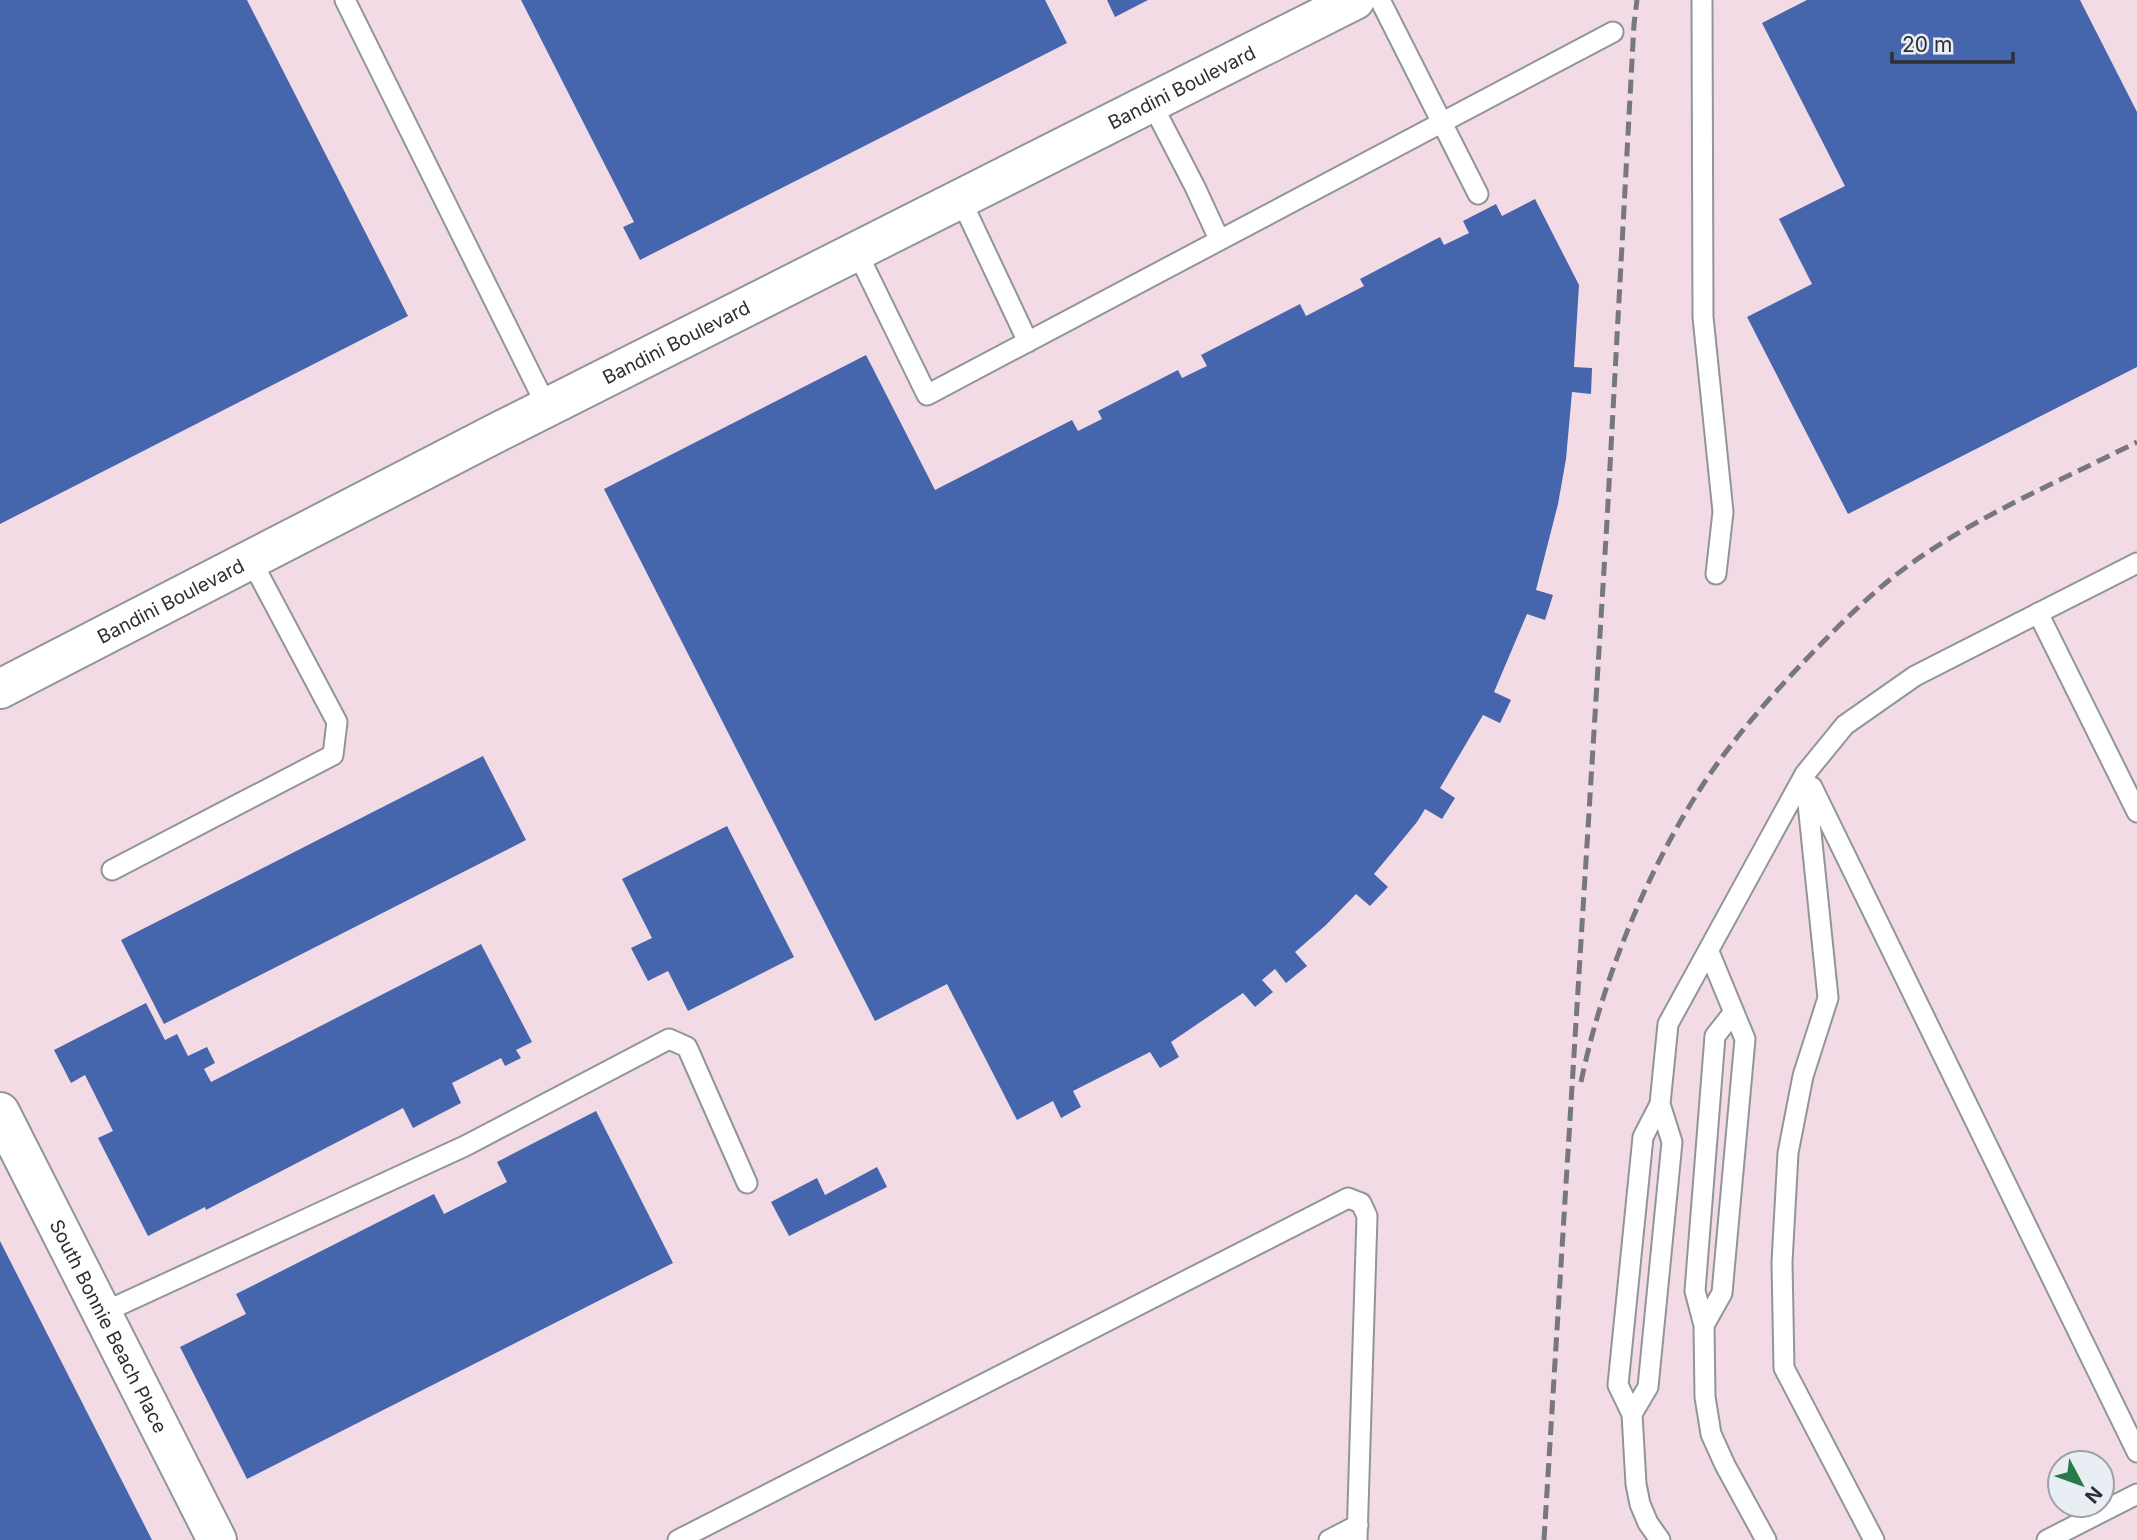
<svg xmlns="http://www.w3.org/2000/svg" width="2137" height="1540" font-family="Inter,sans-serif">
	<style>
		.industrial { fill: #f3dbe6; fill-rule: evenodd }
		.building { fill: #4565ad }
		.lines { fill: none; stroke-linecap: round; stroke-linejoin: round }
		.lane-casing { stroke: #91959b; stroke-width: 23 }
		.secondary-casing { stroke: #91959b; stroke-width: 42 }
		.lane { stroke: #fff; stroke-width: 19 }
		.secondary { stroke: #fff; stroke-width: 38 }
		.rail { stroke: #76787c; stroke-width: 5; stroke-dasharray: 14 7; stroke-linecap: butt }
		.labels { text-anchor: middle; stroke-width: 7; stroke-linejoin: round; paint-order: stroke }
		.street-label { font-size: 19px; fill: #2e2f32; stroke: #e9edf4 }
	</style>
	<rect width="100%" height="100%" fill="#e9edf4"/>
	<path class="industrial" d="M0,0H2137V1540H0ZM2060,1463H2102V1505H2060Z"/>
	<path class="building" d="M0,0H247L408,316L0,524Z
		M521,0H1045L1067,43L640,260L623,227L634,222Z
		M1107,0H1148L1115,17Z
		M1807,0H2080L2137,112V367L1848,514L1747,317L1812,284L1779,219L1845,186L1762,23Z
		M1535,199L1579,285L1574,367L1592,368L1591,394L1572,392L1566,459L1558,504L1536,590L1553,595L1545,620L1527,614L1494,692L1511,700L1500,723L1483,715L1440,788L1455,798L1442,819L1425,809L1417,822L1374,874L1388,887L1370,906L1356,894L1326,925L1295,952L1307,966L1286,983L1275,969L1262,980L1273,992L1255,1007L1243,993L1171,1042L1179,1057L1160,1068L1150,1052L1073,1091L1081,1107L1061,1118L1053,1101L1017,1120L947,984L875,1021L604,489L866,355L935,490L1072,420L1078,431L1102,419L1098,411L1178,370L1182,378L1207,366L1201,355L1300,304L1306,316L1364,286L1360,279L1440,237L1444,245L1469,233L1463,221L1496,204L1502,216Z
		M483,756L526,840L164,1024L121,940Z
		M727,826L794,957L688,1011L668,971L648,981L631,948L652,938L622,879Z
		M481,944L532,1042L516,1050L521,1058L505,1066L501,1058L452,1083L461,1103L413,1128L403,1108L206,1210L205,1207L148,1236L98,1138L113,1131L85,1075L71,1083L54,1050L146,1003L165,1040L177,1034L188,1056L207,1047L215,1063L204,1069L211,1082Z
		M596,1111L673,1263L247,1479L180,1347L246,1314L236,1294L434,1194L444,1214L507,1182L497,1162Z
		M877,1167L887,1187L789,1236L771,1202L817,1178L825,1195Z
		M0,1241L152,1540H0Z"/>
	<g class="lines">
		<g class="lane-casing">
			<path id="lane" d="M345,0L547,407
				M1380,0L1478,194
				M1702,0L1703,317L1723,512L1716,574
				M1152,104L1195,187L1219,239
				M961,200L1028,342
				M857,252L927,395L1613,32
				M2038,613L2137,812
				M1805,774L1828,998L1803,1076L1788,1153L1782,1262L1784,1368L1874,1540
				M1812,787L2137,1452
				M112,870L333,755L337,722L251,560
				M1734,1012L1715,1036L1695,1291L1704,1325L1705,1397L1711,1434L1725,1465L1766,1540
				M102,1313L465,1146L669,1039L687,1047L747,1183
				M1704,1325L1722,1293L1745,1039L1709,952
				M1632,1414L1648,1387L1672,1142L1660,1104
				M678,1540L1348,1198L1361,1203L1367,1216L1357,1540
				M1329,1540L1358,1525
				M1660,1540L1648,1523L1640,1504L1636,1484L1632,1414L1618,1385L1643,1137L1660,1104L1668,1024L1805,774L1845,725L1915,676L2137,563
				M2047,1540L2137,1494"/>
		</g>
		<g class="secondary-casing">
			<g id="secondary">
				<path id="s1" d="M0,689L502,430L1355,0"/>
				<path id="s2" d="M0,1112L217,1540"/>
			</g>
		</g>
		<use href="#lane" class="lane"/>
		<use href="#secondary" class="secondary"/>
		<path class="rail" d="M1581,1082C1602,980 1648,867 1706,780C1738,732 1778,688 1818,647C1846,618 1876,589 1909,565C1979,515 2060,481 2137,442
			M1544,1540L1607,521L1634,24L1637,0"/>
	</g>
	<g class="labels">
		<g class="street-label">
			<text dy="7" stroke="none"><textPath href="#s1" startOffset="1326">Bandini Boulevard</textPath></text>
			<text dy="7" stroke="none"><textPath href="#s1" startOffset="760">Bandini Boulevard</textPath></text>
			<text dy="7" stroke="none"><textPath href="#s1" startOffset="192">Bandini Boulevard</textPath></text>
			<text dy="7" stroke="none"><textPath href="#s2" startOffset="240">South Bonnie Beach Place</textPath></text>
		</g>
	</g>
	<g transform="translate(2081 1484) rotate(131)"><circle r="33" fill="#e9edf4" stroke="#9ea1a6" stroke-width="2"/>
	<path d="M0-5L12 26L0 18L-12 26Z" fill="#297a4b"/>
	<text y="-10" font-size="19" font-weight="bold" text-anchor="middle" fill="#2e2f32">N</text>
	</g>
	<path d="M1892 52v10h121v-10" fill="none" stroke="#2e2f32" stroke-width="3.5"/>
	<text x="1902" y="52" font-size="21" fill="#2e2f32" stroke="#e9edf4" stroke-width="5" paint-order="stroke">20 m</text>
</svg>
